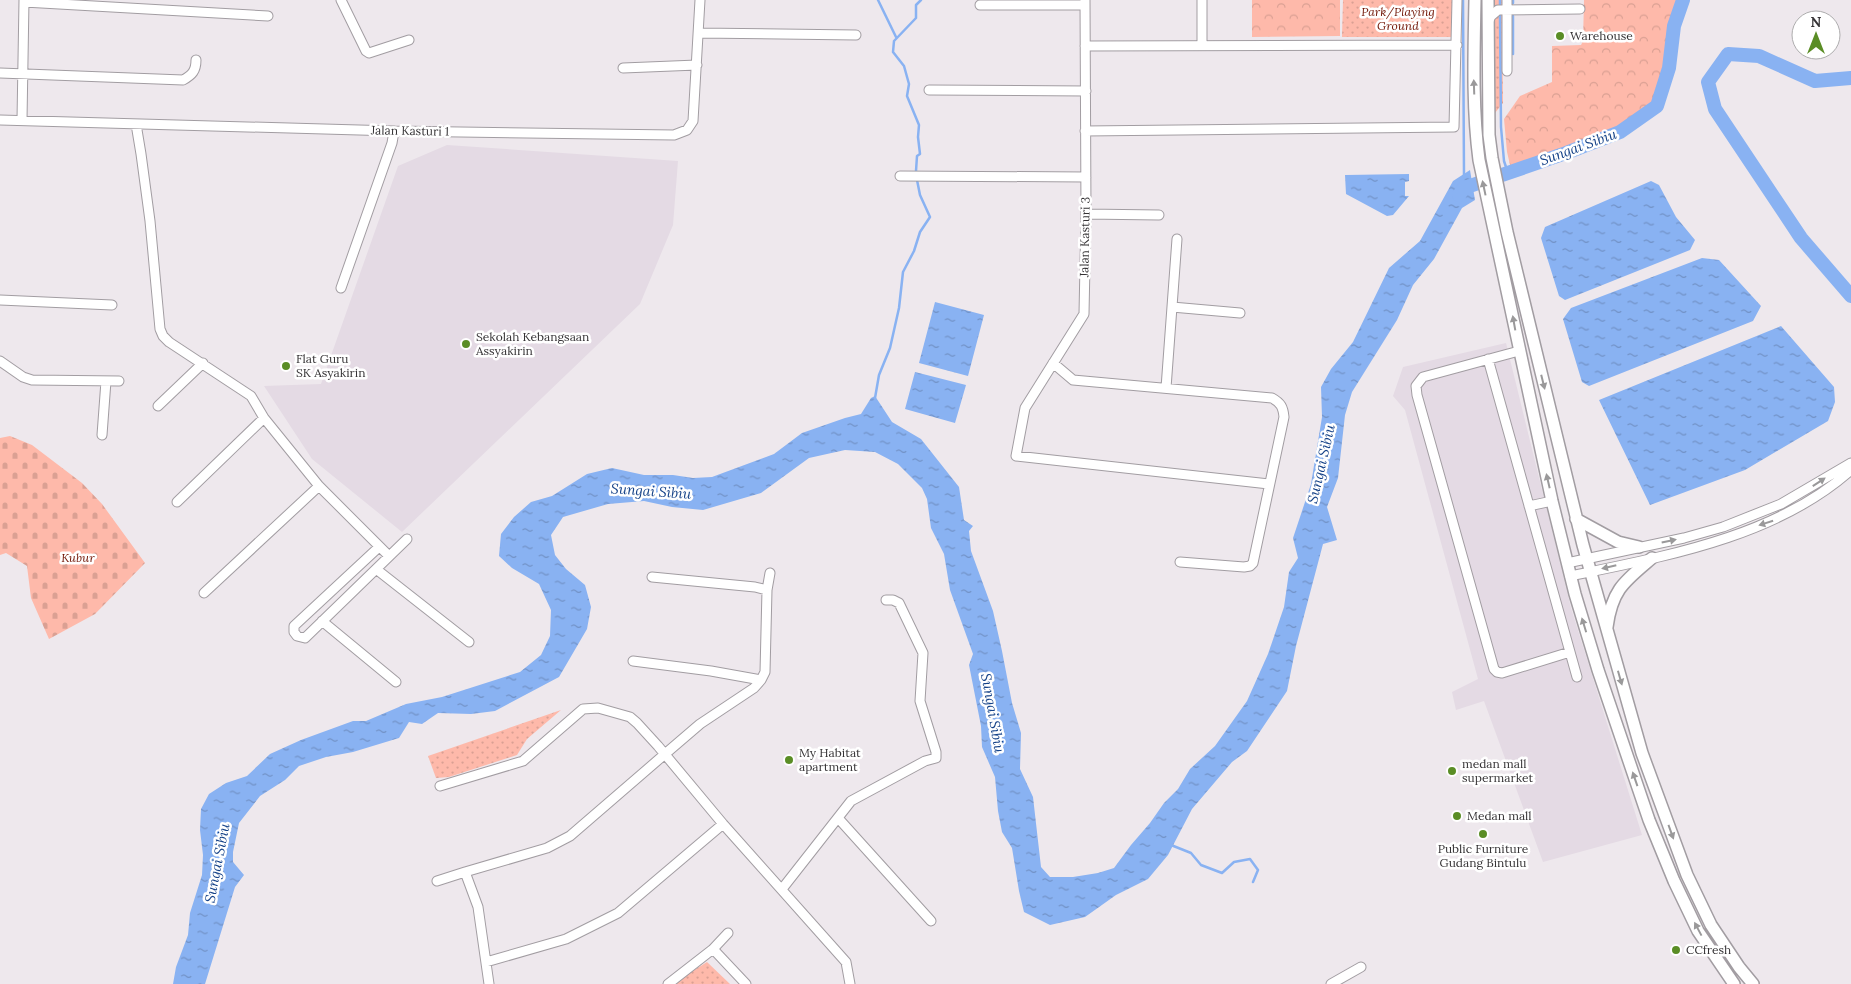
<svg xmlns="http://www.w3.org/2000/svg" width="1851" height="984" font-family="Lora,serif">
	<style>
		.built { fill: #e4dae4 }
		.green { fill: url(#green-dots) }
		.forest { fill: url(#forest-crowns) }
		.cemetery { fill: url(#cemetery-stones) }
		.water { fill: url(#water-ripples) }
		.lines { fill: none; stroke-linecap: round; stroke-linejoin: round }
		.stream { stroke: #89b2f2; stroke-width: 2.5 }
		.river { stroke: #89b2f2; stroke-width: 14 }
		.minor-casing { stroke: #a29da2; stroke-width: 11 }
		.tertiary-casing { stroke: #a29da2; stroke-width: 14 }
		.minor { stroke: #fff; stroke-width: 9 }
		.tertiary { stroke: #fff; stroke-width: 11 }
		.oneway { fill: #9a999a }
		.poi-dot { fill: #5a8d25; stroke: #fff; stroke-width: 2 }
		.labels { text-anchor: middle; stroke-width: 5; stroke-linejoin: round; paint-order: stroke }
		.park-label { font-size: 12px; font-style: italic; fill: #721707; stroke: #fff }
		.poi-label { font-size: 12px; fill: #353335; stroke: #fff; text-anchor: start }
		.street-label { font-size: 12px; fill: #353335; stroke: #fff }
		.water-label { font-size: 14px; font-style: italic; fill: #154288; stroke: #fff }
	</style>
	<defs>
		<pattern id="green-dots" width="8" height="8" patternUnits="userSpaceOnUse" patternTransform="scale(1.25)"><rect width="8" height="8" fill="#feb9aa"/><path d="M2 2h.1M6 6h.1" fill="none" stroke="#daa093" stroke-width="1.8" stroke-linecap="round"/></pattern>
		<pattern id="forest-crowns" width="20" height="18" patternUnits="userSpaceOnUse" patternTransform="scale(1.25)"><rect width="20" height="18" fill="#feb9aa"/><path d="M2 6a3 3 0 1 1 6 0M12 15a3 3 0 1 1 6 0" fill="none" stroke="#daa093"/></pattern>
		<pattern id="cemetery-stones" width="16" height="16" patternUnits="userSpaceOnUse" patternTransform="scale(1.25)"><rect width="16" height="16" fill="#feb9aa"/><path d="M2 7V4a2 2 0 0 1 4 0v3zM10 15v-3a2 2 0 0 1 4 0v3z" fill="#daa093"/></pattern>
		<pattern id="water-ripples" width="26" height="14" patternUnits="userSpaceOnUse" patternTransform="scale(1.25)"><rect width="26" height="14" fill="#89b2f2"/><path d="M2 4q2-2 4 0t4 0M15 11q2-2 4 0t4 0" fill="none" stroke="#7191c5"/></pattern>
	</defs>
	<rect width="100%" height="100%" fill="#eee8ed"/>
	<path class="built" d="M447,145L678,161L673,225L640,304L402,532L312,459L264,386L321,384L398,166Z
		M1506,343L1571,608L1642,835L1543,862L1484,701L1456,710L1452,692L1478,679L1405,410L1393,396L1403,367Z"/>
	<path class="green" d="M1343,0H1454L1453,37H1342Z
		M1494,0H1502L1503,103L1495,113Z
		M561,710L527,739L517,755L449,777L436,778L428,756Z
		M707,962L730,984H672Z"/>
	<path class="forest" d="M1252,0H1340V36L1252,37Z
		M1584,0H1679L1671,22L1665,65L1652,103L1620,127L1511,169L1507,152L1504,119L1520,96L1552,82V46L1581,45L1583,41Z"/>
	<path class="cemetery" d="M10,436L32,445L82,483L102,504L145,563L95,614L49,639L31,598L27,566L6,553L0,555V438Z"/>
	<path class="water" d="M1470,170L1475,200L1462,208L1434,259L1413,285L1397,320L1352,392L1345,415L1338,478L1327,507L1337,540L1323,544L1296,646L1287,691L1247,751L1232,762L1192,809L1168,855L1148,879L1116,895L1085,917L1050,925L1024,912L1019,891L1012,848L1002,832L998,811L995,777L982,747L981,726L969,665L973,654L950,590L944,554L931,528L927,499L922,488L898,464L875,452L845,450L809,458L761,493L703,510L672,507L644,501L608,504L563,517L551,535L555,555L566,569L585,585L591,607L587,629L559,677L495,711L471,714L438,713L422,724L409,722L399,738L353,752L326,757L299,766L285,780L260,796L239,823L233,852V862L244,875L235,887L205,984H173L176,967L188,935L190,913L202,875L203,855L200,830L201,809L209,794L226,783L247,776L270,754L301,740L353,721H366L406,704L442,697L520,672L541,655L550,636L551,610L539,584L512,568L499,556L501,534L514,517L531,502L552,496L587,474L612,468L644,475H673L693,478L712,477L774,454L802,433L845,418L861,414L871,398L875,396L892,422L921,439L959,487L964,520L973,526L969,531L971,551L993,611L1002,651L1012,703L1021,733L1020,769L1033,797L1041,867L1050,877H1073L1098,873L1114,868L1131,845L1150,823L1164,803L1178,789L1190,769L1215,746L1247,701L1268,654L1284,607L1289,572L1298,558L1293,538L1311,484L1322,417L1321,387L1331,369L1353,342L1389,268L1420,241L1453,181Z
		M1409,174V181L1405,182V196H1409L1393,215L1387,216L1346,194L1345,175Z
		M1651,181L1659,185L1676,217L1695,240L1690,250L1565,300L1559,296L1541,238L1545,227Z
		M1702,258L1719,260L1761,306L1753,321L1589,386L1582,382L1563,319L1571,308Z
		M935,302L984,315L968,376L919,363Z
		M1781,326L1834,387L1835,402L1828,421L1745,470L1650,505L1599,400Z
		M915,372L966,385L955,423L905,409Z"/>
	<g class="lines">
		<path class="stream" d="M878,0L896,37
			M1463,0L1464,176
			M1500,0V4
			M1513,0V3
			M1500,15L1501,127L1504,161L1508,173
			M1513,16V54
			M916,171L917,156L920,154L918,137L919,125L907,96L909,84L904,66L893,52L894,41L916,18V5L921,0
			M875,398L879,375L890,348L899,308L903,272L914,251L920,232L930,217L920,195L917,180
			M1171,845L1191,853L1201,865L1222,873L1234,862L1250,859L1258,870L1253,882"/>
		<path class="river" d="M1851,78L1815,81L1759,56L1728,54L1708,82L1715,109L1801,238L1851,296
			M1459,195L1464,188L1566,153L1620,132L1657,106L1669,68L1674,26L1683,0"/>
		<g class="minor-casing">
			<path id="minor" d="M341,0L366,51L369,53L409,40
				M1085,0L1086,214L1084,314L1025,408L1016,456L1269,484
				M1202,0V45
				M1507,0V71
				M24,2L268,16
				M980,5H1085
				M1488,22L1491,16L1498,10L1580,9
				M698,33L856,35
				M1085,46L1457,45
				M623,68L697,65
				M0,73L183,80C192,75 196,71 196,60
				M929,90L1086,91
				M0,120L394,131L674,135L687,130L693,121L700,0
				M22,120L24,0
				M136,124L141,154L150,221L160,329L163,336L169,342L251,396L264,418L319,486L389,556
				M1085,131L1454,127L1457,0
				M900,176L1086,177
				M1086,214L1159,215
				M341,288L392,143L394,131
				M0,300L112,305
				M1172,307L1240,313
				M1519,351L1423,377L1416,386L1417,395L1494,669L1497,672L1502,673L1570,652
				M1488,359L1577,677
				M0,361L23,377L32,380L119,381
				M1053,363L1073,380L1272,398C1281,403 1283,407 1284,417L1253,563L1250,566L1244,567L1180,562
				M1166,388L1177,239
				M158,406L203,363
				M102,435L106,381
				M177,502L264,418
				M1529,506L1552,501
				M379,547L294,626V632L297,636L305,638L407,539
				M1567,563L1684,538L1723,527L1781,504L1851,463
				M376,569L469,642
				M1570,576C1666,556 1776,537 1851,470
				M652,577L755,587L767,590
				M204,593L319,486
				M322,621L396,682
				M633,661L711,671L761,680
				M440,786L523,761L583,709L598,708L630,717L637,723L658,746L723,824L846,962L850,984
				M838,818L931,921
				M437,881L465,872
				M782,889L851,801L925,761L936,758V752L920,701L923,653L899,603L893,600H886
				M713,949L746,984
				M486,962L566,939L618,913L723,824
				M489,984L478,907L465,872L547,848L570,836L665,754L700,724L754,688L761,680L765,672L767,590L770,573
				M668,984L713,949L728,933
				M1331,984L1361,967"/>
		</g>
		<g class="tertiary-casing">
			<path id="tertiary" d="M1475,0C1474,53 1472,107 1479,160L1552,501L1575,594L1598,670L1649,820L1674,881L1698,931L1734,984
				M1488,0L1489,135L1492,158L1507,232L1583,545L1642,753L1687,875L1711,925L1739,967L1753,984
				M1576,519L1618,542L1639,547
				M1607,627C1612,589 1625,581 1652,558"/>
		</g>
		<use href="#minor" class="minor"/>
		<use href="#tertiary" class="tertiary"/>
	</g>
	<defs><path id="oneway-solid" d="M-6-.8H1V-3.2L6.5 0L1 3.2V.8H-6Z" transform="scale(1.25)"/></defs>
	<g class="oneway">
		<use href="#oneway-solid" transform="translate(1474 87) rotate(-92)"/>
		<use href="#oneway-solid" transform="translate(1484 188) rotate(-102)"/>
		<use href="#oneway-solid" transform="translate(1514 323) rotate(-100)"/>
		<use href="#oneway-solid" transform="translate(1543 382) rotate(76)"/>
		<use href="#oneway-solid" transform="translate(1548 481) rotate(-103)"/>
		<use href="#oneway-solid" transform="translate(1819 482) rotate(-33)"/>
		<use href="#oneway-solid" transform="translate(1766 523) rotate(162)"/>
		<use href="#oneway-solid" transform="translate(1669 541) rotate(-12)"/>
		<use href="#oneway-solid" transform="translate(1609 567) rotate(167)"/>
		<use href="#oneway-solid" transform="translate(1584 625) rotate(-107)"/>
		<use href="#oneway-solid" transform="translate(1620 678) rotate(74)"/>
		<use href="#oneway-solid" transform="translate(1635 779) rotate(-109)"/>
		<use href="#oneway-solid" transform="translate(1671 832) rotate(70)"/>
		<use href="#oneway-solid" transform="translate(1698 929) rotate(-118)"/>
	</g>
	<g class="poi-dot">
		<circle cx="1560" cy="36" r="5"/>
		<circle cx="466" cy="344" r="5"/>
		<circle cx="286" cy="366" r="5"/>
		<circle cx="789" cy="760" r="5"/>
		<circle cx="1452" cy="771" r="5"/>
		<circle cx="1457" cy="816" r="5"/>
		<circle cx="1483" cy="834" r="5"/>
		<circle cx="1676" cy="950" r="5"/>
	</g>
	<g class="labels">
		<g class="park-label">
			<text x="1398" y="16">Park/Playing<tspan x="1398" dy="14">Ground</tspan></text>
			<text x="78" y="562">Kubur</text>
		</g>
		<g class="poi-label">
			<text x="1570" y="40">Warehouse</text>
			<text x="476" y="341">Sekolah Kebangsaan<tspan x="476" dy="14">Assyakirin</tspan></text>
			<text x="296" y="363">Flat Guru<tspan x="296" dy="14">SK Asyakirin</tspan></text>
			<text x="799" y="757">My Habitat<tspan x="799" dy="14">apartment</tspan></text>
			<text x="1462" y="768">medan mall<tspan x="1462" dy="14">supermarket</tspan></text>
			<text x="1467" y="820">Medan mall</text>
			<text x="1483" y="853" text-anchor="middle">Public Furniture<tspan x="1483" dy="14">Gudang Bintulu</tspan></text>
			<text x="1686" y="954">CCfresh</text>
		</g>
		<g class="street-label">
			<text transform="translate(410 131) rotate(1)" y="4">Jalan Kasturi 1</text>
			<text transform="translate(1085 237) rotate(-89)" y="4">Jalan Kasturi 3</text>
		</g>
		<g class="water-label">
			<text transform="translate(1578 147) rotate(-20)" y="5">Sungai Sibiu</text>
			<text transform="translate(1321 464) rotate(-77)" y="5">Sungai Sibiu</text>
			<text transform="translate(651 491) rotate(4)" y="5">Sungai Sibiu</text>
			<text transform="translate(993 713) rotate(80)" y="5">Sungai Sibiu</text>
			<text transform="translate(217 863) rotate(-79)" y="5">Sungai Sibiu</text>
		</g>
	</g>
	<g transform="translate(1816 35)"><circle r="24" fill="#ffffff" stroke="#aeadae"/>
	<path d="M0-4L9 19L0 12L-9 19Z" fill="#5a8d25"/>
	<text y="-8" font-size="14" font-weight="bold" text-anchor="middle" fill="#353335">N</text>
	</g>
</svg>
